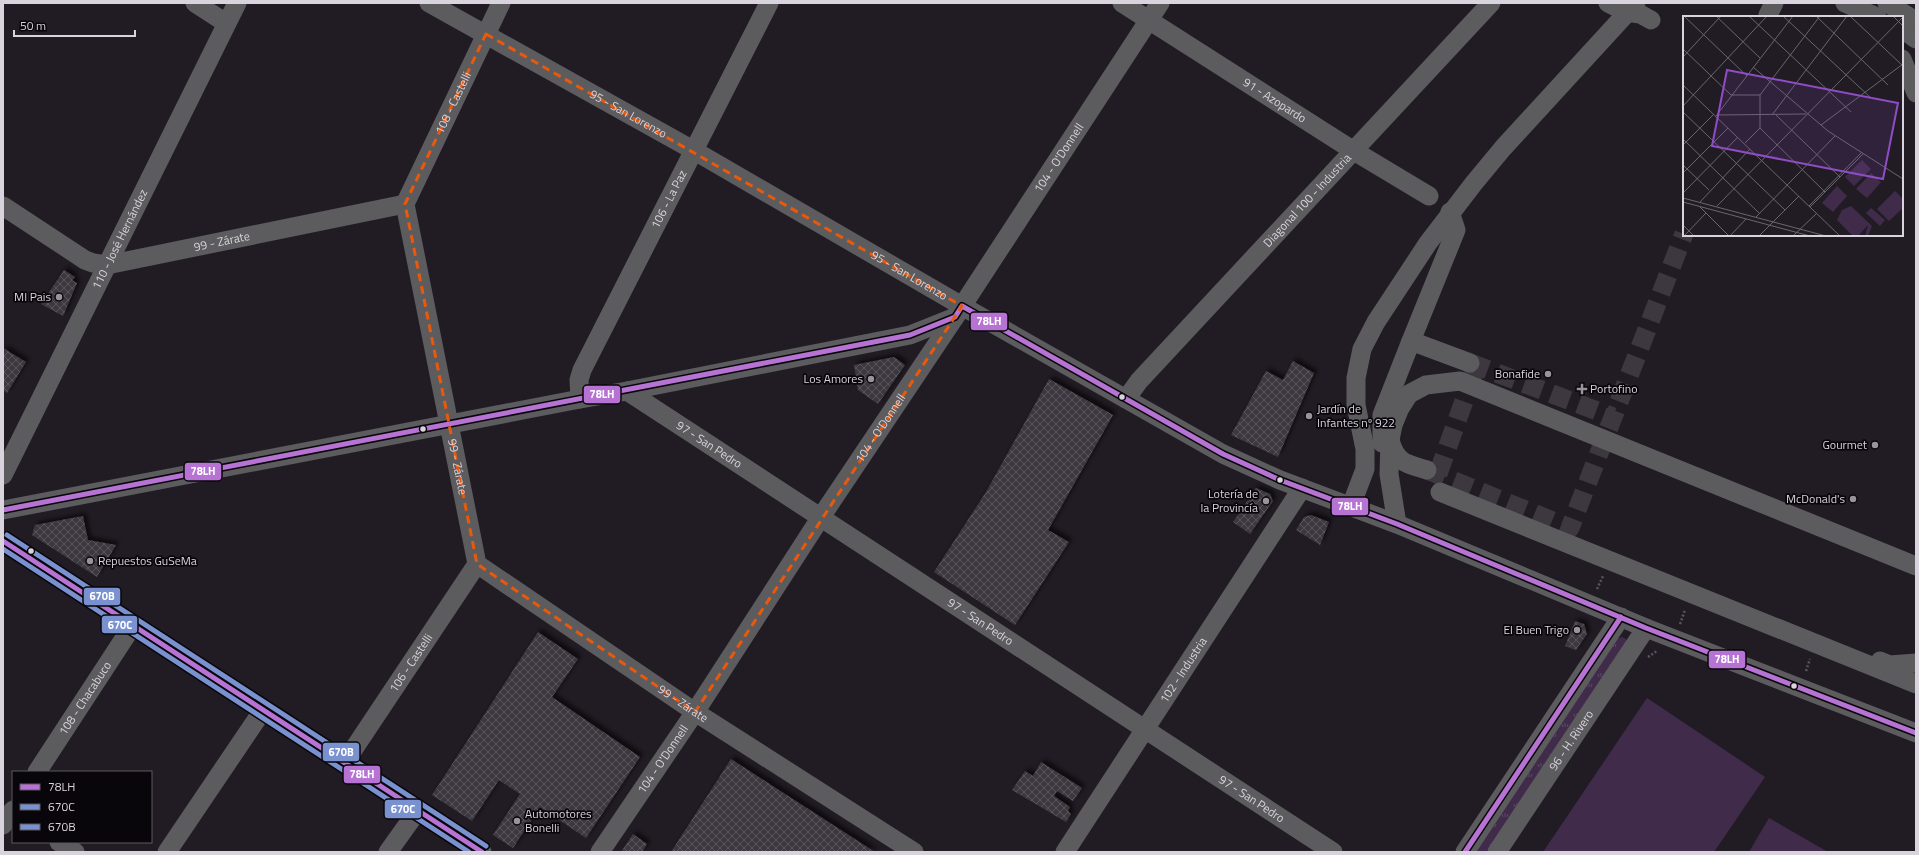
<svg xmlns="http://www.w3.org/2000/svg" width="1919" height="855" font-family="'Titillium Web',sans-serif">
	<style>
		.grass { fill: url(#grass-tufts) }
		.garden { fill: #402c4a }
		.building { fill: url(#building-cross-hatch); filter: url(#shadow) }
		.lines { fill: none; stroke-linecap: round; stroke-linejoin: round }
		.minor-tunnel { stroke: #3d3740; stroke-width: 19; stroke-dasharray: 19 10; stroke-linecap: butt }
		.path { stroke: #59575b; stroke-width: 2.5; stroke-dasharray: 2 2; stroke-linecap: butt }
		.minor { stroke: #5c5b5e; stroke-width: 19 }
		.bus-1-casing { stroke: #09060b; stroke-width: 8 }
		.bus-2-casing { stroke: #09060b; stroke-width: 8 }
		.bus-3-casing { stroke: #09060b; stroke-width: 8 }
		.bus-1 { stroke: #b673d3; stroke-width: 5 }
		.bus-2 { stroke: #7991ce; stroke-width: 5 }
		.bus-3 { stroke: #7991ce; stroke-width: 5 }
		.marked { fill: none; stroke: #e8590c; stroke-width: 3; stroke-dasharray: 8 5; stroke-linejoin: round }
		.poi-dot { fill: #99939c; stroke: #09060b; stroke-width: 1.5 }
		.bus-dot { fill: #d9d3dd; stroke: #09060b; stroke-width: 1.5 }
		.labels { text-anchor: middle; stroke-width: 3.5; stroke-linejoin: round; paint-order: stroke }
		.street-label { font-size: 12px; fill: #d9d3dd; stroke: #09060b }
		.poi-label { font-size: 12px; fill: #d9d3dd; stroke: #09060b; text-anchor: end }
		.inset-road { fill: none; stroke: #6b656e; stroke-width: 1 }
		.view { fill: #8e4dc5; fill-opacity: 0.15; stroke: #8e4dc5; stroke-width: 2 }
		.inset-edge { fill: none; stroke: #d9d3dd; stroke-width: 2 }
		.line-badge { stroke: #09060b; stroke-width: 1.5 }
		.badge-label { font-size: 11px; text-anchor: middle; font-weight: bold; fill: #fff }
	</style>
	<defs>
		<pattern id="grass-tufts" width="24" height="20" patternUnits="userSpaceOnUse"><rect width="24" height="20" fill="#402c4a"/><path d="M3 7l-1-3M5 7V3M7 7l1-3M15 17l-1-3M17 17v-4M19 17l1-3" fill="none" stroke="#5b4a64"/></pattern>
		<pattern id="building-cross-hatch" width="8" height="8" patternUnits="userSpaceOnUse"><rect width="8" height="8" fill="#3e3940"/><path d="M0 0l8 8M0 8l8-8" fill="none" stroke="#59555b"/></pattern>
		<filter id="shadow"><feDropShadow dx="3.5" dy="-3.5" stdDeviation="2" flood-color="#0009"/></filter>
	</defs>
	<rect width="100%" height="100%" fill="#211c24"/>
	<path class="grass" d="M1622,637L1626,639L1627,643L1487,852H1475L1617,639Z"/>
	<path class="garden" d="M1647,698L1765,777L1714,852H1543Z
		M1769,818L1828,852H1749Z"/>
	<path class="building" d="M64,270L75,277L72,280L77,283L63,316L41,304Z
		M3,348L26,362L7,393L3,390Z
		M894,357L905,365L878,404L858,390L854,365Z
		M1293,361L1314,373L1278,457L1231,435L1266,371L1283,380Z
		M1049,379L1113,415L1048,530L1069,542L1015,625L934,572L986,492Z
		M1256,488L1270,494L1273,501L1250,534L1233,522Z
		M1311,515L1329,522L1320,545L1296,530L1304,517Z
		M83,516L88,540L116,545L97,577L32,535L35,525Z
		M1575,621L1584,624L1587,634L1576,650L1565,646Z
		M538,632L578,659L552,697L640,757L586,838L540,807L513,848L493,835L520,794L499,780L472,821L432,795Z
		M731,759L875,852H671Z
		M1041,762L1082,788L1073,801L1057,791L1054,796L1070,807L1068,811L1071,814L1066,822L1012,790L1025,771L1033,776Z
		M633,834L647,844L642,852H621Z"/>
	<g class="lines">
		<path class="minor-tunnel" d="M1470,363L1613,417
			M1427,470L1570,528L1684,234
			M1438,474L1475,370"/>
		<path class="path" d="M1597,589L1603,576
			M1680,624L1685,610
			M1648,657L1657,651
			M1806,671L1810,659"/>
		<g class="minor">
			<path d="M195,3L226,23"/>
			<path id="s1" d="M429,3L693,150L962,306L1223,454L1280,480L1397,524L1646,628L1916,733"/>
			<path id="s2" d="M1122,3L1354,151L1429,196"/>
			<path d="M1608,3L1626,12L1640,14L1651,20"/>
			<path d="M1845,3L1877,17"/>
			<path d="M1887,3L1916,21"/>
			<path d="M1768,15L1774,3"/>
			<path d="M1902,29L1916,39"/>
			<path d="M1902,59L1916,93"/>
			<path id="s3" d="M405,204L477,564L695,712L914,852"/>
			<path id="s4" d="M405,204L501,3"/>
			<path id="s5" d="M3,206L85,260L93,263L107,265L405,204"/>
			<path d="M1411,341L1456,230L1450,212"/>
			<path id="s6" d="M627,391L1333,852"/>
			<path id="s7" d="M580,399L579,380L582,370L769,3"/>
			<path id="s8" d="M1126,399L1139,381L1491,3"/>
			<path d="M1390,440C1396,463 1406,464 1427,470"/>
			<path d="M1382,443V415L1411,341L1470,363"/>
			<path id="s9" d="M3,475L237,3"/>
			<path d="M1440,492L1916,684"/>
			<path d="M1351,506L1365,469V449L1356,405V378L1362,349L1376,322L1428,243L1474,183L1503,148L1636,3"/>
			<path d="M3,510L580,399L627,391L910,335L955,317"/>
			<path d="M1397,524L1389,474L1390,440L1393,425L1400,408L1409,394L1426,385L1460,381L1916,566"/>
			<path d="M3,541L482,852"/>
			<path d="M1880,661L1890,665L1916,663"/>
			<path id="s10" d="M345,762L477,564"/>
			<path id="s11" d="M37,772L133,625"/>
			<path d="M3,825L13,810"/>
			<path d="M59,842L75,852"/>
			<path d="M167,852L263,710"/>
			<path d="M388,852L418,810"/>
			<path id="s12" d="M600,852L695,712L821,517L955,317L1160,3"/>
			<path id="s13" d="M1065,852L1302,488"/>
			<path d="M1465,852L1621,617"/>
			<path id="s14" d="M1497,852L1646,628"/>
		</g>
		<g class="bus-1-casing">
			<path id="bus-1" d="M3,510L910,335L955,317L962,306L1223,454L1280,480L1397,524L1646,628L1916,733
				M3,541L482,852
				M1465,852L1621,617"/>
		</g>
		<g class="bus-2-casing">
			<path id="bus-2" d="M3,549L469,852"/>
		</g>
		<g class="bus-3-casing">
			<path id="bus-3" d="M7,535L486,846"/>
		</g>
		<use href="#bus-1" class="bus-1"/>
		<use href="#bus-2" class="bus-2"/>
		<use href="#bus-3" class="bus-3"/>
	</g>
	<path class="marked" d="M486,34L962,306L695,712L477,564L405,204Z"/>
	<g class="poi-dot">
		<circle cx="59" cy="297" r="4"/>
		<circle cx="1548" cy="374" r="4"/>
		<circle cx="871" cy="379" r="4"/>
		<path d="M1580 383h4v4h4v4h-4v4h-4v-4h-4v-4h4z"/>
		<circle cx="1309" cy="416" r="4"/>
		<circle cx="1875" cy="445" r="4"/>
		<circle cx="1853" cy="499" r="4"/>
		<circle cx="1266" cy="501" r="4"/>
		<circle cx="90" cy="561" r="4"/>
		<circle cx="1577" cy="630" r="4"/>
		<circle cx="517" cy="821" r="4"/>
	</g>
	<g class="bus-dot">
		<circle cx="1122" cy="397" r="3.5"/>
		<circle cx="423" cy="429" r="3.5"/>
		<circle cx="1280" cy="480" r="3.5"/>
		<circle cx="31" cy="551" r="3.5"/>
		<circle cx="1794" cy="686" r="3.5"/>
	</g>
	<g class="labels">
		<g class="street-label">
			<text dy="4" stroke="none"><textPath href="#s2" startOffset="181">91 - Azopardo</textPath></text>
			<text dy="4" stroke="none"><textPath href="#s4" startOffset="112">108 - Castelli</textPath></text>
			<text dy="4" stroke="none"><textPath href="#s1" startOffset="228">95 - San Lorenzo</textPath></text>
			<text dy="4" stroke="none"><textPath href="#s12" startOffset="832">104 - O'Donnell</textPath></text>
			<text dy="4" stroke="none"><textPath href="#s7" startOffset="221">106 - La Paz</textPath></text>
			<text dy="4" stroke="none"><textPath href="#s8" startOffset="269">Diagonal 100 - Industria</textPath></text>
			<text dy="4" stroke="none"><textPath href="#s9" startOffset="263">110 - José Hernández</textPath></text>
			<text dy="4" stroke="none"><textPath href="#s5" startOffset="238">99 - Zárate</textPath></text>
			<text dy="4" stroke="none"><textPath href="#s1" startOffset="552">95 - San Lorenzo</textPath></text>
			<text dy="4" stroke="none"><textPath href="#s12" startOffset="508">104 - O'Donnell</textPath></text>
			<text dy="4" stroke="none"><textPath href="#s6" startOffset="98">97 - San Pedro</textPath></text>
			<text dy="4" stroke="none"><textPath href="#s3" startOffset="268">99 - Zárate</textPath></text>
			<text dy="4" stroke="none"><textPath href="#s6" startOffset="422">97 - San Pedro</textPath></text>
			<text dy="4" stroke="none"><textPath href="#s10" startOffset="119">106 - Castelli</textPath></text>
			<text dy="4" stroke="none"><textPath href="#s13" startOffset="217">102 - Industria</textPath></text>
			<text dy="4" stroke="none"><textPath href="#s11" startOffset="88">108 - Chacabuco</textPath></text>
			<text dy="4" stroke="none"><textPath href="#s3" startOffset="616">99 - Zárate</textPath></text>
			<text dy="4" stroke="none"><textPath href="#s14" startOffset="134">96 - H. Rivero</textPath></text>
			<text dy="4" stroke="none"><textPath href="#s12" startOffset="112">104 - O'Donnell</textPath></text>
			<text dy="4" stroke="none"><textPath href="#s6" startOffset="746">97 - San Pedro</textPath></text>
		</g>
		<g class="poi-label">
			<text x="51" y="301">MI Pais</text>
			<text x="1540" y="378">Bonafide</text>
			<text x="863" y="383">Los Amores</text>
			<text x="1590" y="393" text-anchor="start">Portofino</text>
			<text x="1317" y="413" text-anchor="start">Jardín de<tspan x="1317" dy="14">Infantes nº 922</tspan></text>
			<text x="1867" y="449">Gourmet</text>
			<text x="1258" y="498">Lotería de<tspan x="1258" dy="14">la Provincía</tspan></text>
			<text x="1845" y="503">McDonald's</text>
			<text x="98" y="565" text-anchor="start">Repuestos GuSeMa</text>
			<text x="1569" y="634">El Buen Trigo</text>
			<text x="525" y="818" text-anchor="start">Automotores<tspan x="525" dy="14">Bonelli</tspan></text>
		</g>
	</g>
	<g transform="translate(1683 16)">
		<rect width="220" height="220" fill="#211c24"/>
		<path d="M179,144L188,153L171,170L162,161ZM188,157L198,166L184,182L173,173ZM154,170L164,180L150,196L139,187ZM212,175L220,183V192L206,205L194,193ZM168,190L189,210L185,220H182L185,209L175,220H170L154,204L159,194ZM188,192L202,204L197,210L183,197Z" fill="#402c4a"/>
		<path class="inset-road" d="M1,0L64,60M33,0L77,42M66,0L168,96M100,0L188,82M133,0L205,69M167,0L220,50M210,0L220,10M0,33L48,79H77M0,41L38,0M70,51L145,115L220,163M0,69L157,220M77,79V112L142,176M77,79L137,0M0,90L84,0M0,96L102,194M34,99L123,98M89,99L164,0M93,99L157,161M33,100L110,0M138,109L220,48M0,123L76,197M62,127L77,112M0,129L31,98M0,149L26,174M0,157L45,112M1,176L55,121M0,182L143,220M0,186L127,220M17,186L67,133M34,190L220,1M126,190L178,137M17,191L46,220M127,191L180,138M73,201L152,120M0,209L11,220M1,220L23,197M47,220L63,203M76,220L116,180M110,220L134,197"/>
		<path class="view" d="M44,54L215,87L200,163L29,130Z"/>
		<rect width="220" height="220" class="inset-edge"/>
	</g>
	<g class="line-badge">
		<rect x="970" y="312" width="38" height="19" rx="4" fill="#b673d3"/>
		<rect x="583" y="385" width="38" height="19" rx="4" fill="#b673d3"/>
		<rect x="184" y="462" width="38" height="19" rx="4" fill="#b673d3"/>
		<rect x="1331" y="497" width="38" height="19" rx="4" fill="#b673d3"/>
		<rect x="83" y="587" width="38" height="19" rx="4" fill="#7991ce"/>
		<rect x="101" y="615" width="37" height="19" rx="4" fill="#7991ce"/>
		<rect x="1708" y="650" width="38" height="19" rx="4" fill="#b673d3"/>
		<rect x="322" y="742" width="38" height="20" rx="4" fill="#7991ce"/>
		<rect x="343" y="765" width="38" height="19" rx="4" fill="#b673d3"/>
		<rect x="384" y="799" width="38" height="20" rx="4" fill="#7991ce"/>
	</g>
	<g class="badge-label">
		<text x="989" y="325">78LH</text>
		<text x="602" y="398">78LH</text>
		<text x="203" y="475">78LH</text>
		<text x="1350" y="510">78LH</text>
		<text x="102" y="600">670B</text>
		<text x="120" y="629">670C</text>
		<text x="1727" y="663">78LH</text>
		<text x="341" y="756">670B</text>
		<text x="362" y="778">78LH</text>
		<text x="403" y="813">670C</text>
	</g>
	<rect width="1919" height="855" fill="none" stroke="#d9d3dd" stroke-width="8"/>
	<rect x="12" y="771" width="140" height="72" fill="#09060b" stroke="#5c585f"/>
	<rect x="20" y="784" width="20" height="6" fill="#b673d3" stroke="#5c585f"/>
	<text x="48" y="791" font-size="12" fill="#d9d3dd">78LH</text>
	<rect x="20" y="804" width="20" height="6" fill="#7991ce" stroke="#5c585f"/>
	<text x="48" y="811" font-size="12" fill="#d9d3dd">670C</text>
	<rect x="20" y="824" width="20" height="6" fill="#7991ce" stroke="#5c585f"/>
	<text x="48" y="831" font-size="12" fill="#d9d3dd">670B</text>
	<path d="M14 30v6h121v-6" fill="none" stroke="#d9d3dd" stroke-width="2"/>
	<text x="20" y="30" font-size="12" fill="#d9d3dd" stroke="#09060b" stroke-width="3" paint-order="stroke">50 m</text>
</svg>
